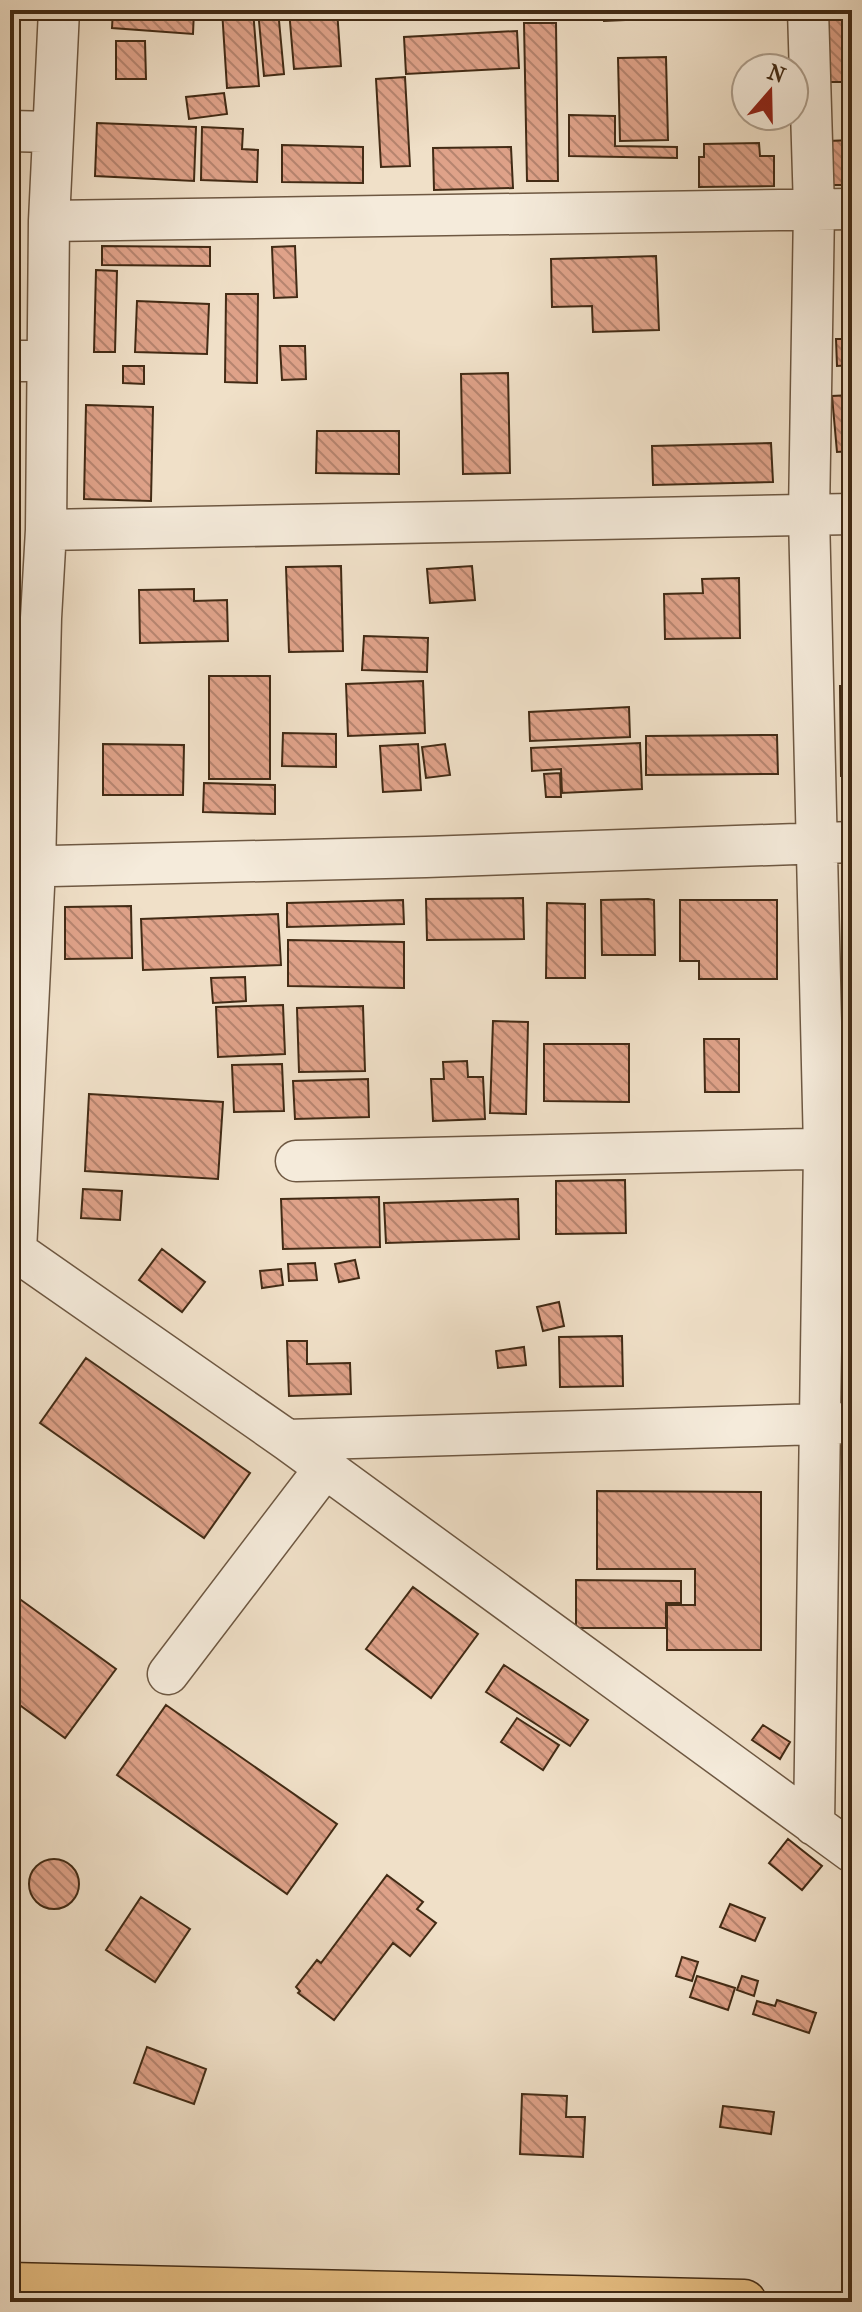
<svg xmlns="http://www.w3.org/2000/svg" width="862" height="2312" font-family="'IM FELL French Canon',serif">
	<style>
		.building { fill: url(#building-back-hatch); stroke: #422b15; stroke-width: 2 }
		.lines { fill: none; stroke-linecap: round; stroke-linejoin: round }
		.minor-casing { stroke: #6e5842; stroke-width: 43 }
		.major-casing { stroke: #422b15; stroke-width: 47 }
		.minor { stroke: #f5ebdb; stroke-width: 40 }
		.major { stroke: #e8c084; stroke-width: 44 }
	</style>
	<defs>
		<pattern id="building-back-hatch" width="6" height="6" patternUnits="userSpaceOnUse" patternTransform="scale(2)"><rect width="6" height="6" fill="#dfa289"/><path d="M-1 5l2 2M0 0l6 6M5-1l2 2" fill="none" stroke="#b6846f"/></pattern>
	</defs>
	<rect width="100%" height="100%" fill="#f0e0c8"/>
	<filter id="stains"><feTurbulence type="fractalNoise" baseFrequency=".0025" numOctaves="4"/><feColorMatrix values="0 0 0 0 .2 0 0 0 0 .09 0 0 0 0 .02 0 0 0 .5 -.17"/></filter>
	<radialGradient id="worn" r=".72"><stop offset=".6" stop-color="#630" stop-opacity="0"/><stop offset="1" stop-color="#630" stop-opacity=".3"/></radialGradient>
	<path class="building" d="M113,10H194L193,34L112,28Z
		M222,10H253L259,86L227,88Z
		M258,10H278L284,74L264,76Z
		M289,10H337L341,66L294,69Z
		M603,10H670V18L604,21Z
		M820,10H852V82H821Z
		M524,23H556L558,181H527Z
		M517,31L519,68L406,74L404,37Z
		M116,41H145L146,79H116Z
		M666,57L668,140L620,141L618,58Z
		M405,77L410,166L381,167L376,79Z
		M224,93L227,114L189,119L186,97Z
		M569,115L615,116V146L677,147V158L569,156Z
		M97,123L196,127L194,181L95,176Z
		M202,127L243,129L242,149L258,150L257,182L201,180Z
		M852,140V185H829L828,141Z
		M759,143L760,156H774V186L699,187V157H704V144Z
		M282,145L363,147V183L282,182Z
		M511,147L513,188L434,190L433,148Z
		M102,246L210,247V266L102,265Z
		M295,246L297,297L274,298L272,247Z
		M656,256L659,330L593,332L592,306L552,307L551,259Z
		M96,270L117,271L115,352H94Z
		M226,294H258L257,383L225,382Z
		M137,301L209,304L207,354L135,352Z
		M836,339H852V365L837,366Z
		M280,346H305L306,379L282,380Z
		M123,366H144V384L123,383Z
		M508,373L510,473L463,474L461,374Z
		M852,395V451L837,452L832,396Z
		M86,405L153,407L151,501L84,499Z
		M317,431H399V474L316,473Z
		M771,443L773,482L653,485L652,446Z
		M341,566L343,651L289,652L286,567Z
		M472,566L475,600L430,603L427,569Z
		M739,578L740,638L665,639L664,594L703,593L702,579Z
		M194,589V601L227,600L228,641L140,643L139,590Z
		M364,636L428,638L427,672L362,670Z
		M209,676H270V779H209Z
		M423,681L425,733L348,736L346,684Z
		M840,686H852V776H841Z
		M629,707L630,737L530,741L529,712Z
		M283,733L336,734V767L282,766Z
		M777,735L778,774L646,775V736Z
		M640,743L642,789L562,793L561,769L532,771L531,748Z
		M103,744L184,745L183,795H103Z
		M418,744L421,790L383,792L380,746Z
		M445,744L450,775L426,778L422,747Z
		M560,773L561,797H546L544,774Z
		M204,783L275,785V814L203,812Z
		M523,898L524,939L427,940L426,899Z
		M648,899L654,900L655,955H602L601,900Z
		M403,900L404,924L287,927V903Z
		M680,900H777V979H699V961H680Z
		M547,903L585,904V978H546Z
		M131,906L132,958L65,959V907Z
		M278,914L281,965L143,970L141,919Z
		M288,940L404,942V988L288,986Z
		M245,977L246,1001L213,1003L211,978Z
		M283,1005L285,1054L218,1057L216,1007Z
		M363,1006L365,1071L299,1072L297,1008Z
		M493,1021L528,1022L526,1114L490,1113Z
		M704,1039H739V1092H705Z
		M544,1044H629V1102L544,1101Z
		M467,1061L468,1077H483L485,1119L433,1121L431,1079H444L443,1062Z
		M282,1064L284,1111L234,1112L232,1065Z
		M368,1079L369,1117L295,1119L293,1081Z
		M89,1094L223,1102L218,1179L85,1171Z
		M625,1180L626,1233L556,1234V1181Z
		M83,1189L122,1191L120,1220L81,1218Z
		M379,1197L380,1247L283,1249L281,1199Z
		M518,1199L519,1239L386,1243L384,1203Z
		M836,1203H852V1318H839Z
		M162,1249L205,1282L182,1312L139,1280Z
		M355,1260L359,1278L339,1282L335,1264Z
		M315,1263L317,1280L289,1281L288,1264Z
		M281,1269L283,1285L262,1288L260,1271Z
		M559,1302L564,1326L543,1331L537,1307Z
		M622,1336L623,1386L560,1387L559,1337Z
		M287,1341H307V1364L350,1363L351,1394L289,1396Z
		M524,1347L526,1365L498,1368L496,1351Z
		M86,1358L250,1473L204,1538L40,1423Z
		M597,1491L761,1492V1650H667V1605H695V1569H597Z
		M576,1580L681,1581V1603H666V1628H576Z
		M413,1587L478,1634L431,1698L366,1649Z
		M10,1592L116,1669L65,1738L10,1698Z
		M504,1665L588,1720L570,1746L486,1692Z
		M166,1705L337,1824L287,1894L117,1775Z
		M517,1718L559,1745L543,1770L501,1742Z
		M763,1725L790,1742L780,1759L752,1740Z
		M788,1839L822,1866L802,1890L769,1863Z
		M29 1884a25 25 0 1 1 50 0a25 25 0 1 1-50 0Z
		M387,1875L423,1902L417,1909L436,1923L410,1956L393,1943L334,2020L298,1993L300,1991L296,1987L317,1960L321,1963Z
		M141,1897L190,1929L155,1982L106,1950Z
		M730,1904L765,1918L755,1941L720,1927Z
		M682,1957L698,1962L692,1981L676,1976Z
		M697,1976L735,1988L728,2010L690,1997Z
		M742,1976L758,1981L754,1996L737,1990Z
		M777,2000L816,2013L809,2033L753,2014L757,2001L775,2006Z
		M147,2047L206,2069L194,2104L134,2083Z
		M522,2094L567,2096L566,2117H585L583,2157L520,2154Z
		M723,2106L774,2112L771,2134L720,2127Z"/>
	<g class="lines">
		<g class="minor-casing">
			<path id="minor" d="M808,10L814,209L809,515L824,1149L814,1825
				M10,131L53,132
				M49,221L852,209
				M10,361H47
				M46,530L852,514
				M10,867L426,857L852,842
				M296,1161L852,1148
				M10,1247L287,1440L852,1852
				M16,1251L35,867L41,618L46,530L49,221L59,10
				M287,1440L852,1423
				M168,1674L325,1468"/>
		</g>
		<g class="major-casing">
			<path id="major" d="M10,2285L744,2302"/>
		</g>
		<use href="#minor" class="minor"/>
		<use href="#major" class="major"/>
	</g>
	<rect width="862" height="2312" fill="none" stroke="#f0e0c8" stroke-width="40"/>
	<rect x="12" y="12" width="838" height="2288" fill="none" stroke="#422b15" stroke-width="4"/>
	<rect x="20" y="20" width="822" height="2272" fill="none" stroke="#422b15" stroke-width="2"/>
	<g transform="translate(770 92) rotate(20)"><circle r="38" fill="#f5ebdb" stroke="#ad9e8c" stroke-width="2"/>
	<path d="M0-6L14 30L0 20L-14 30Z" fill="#8f2418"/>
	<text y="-12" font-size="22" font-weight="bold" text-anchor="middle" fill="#422b15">N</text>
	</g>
	<rect width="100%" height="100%" filter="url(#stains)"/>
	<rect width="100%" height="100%" fill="url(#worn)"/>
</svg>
